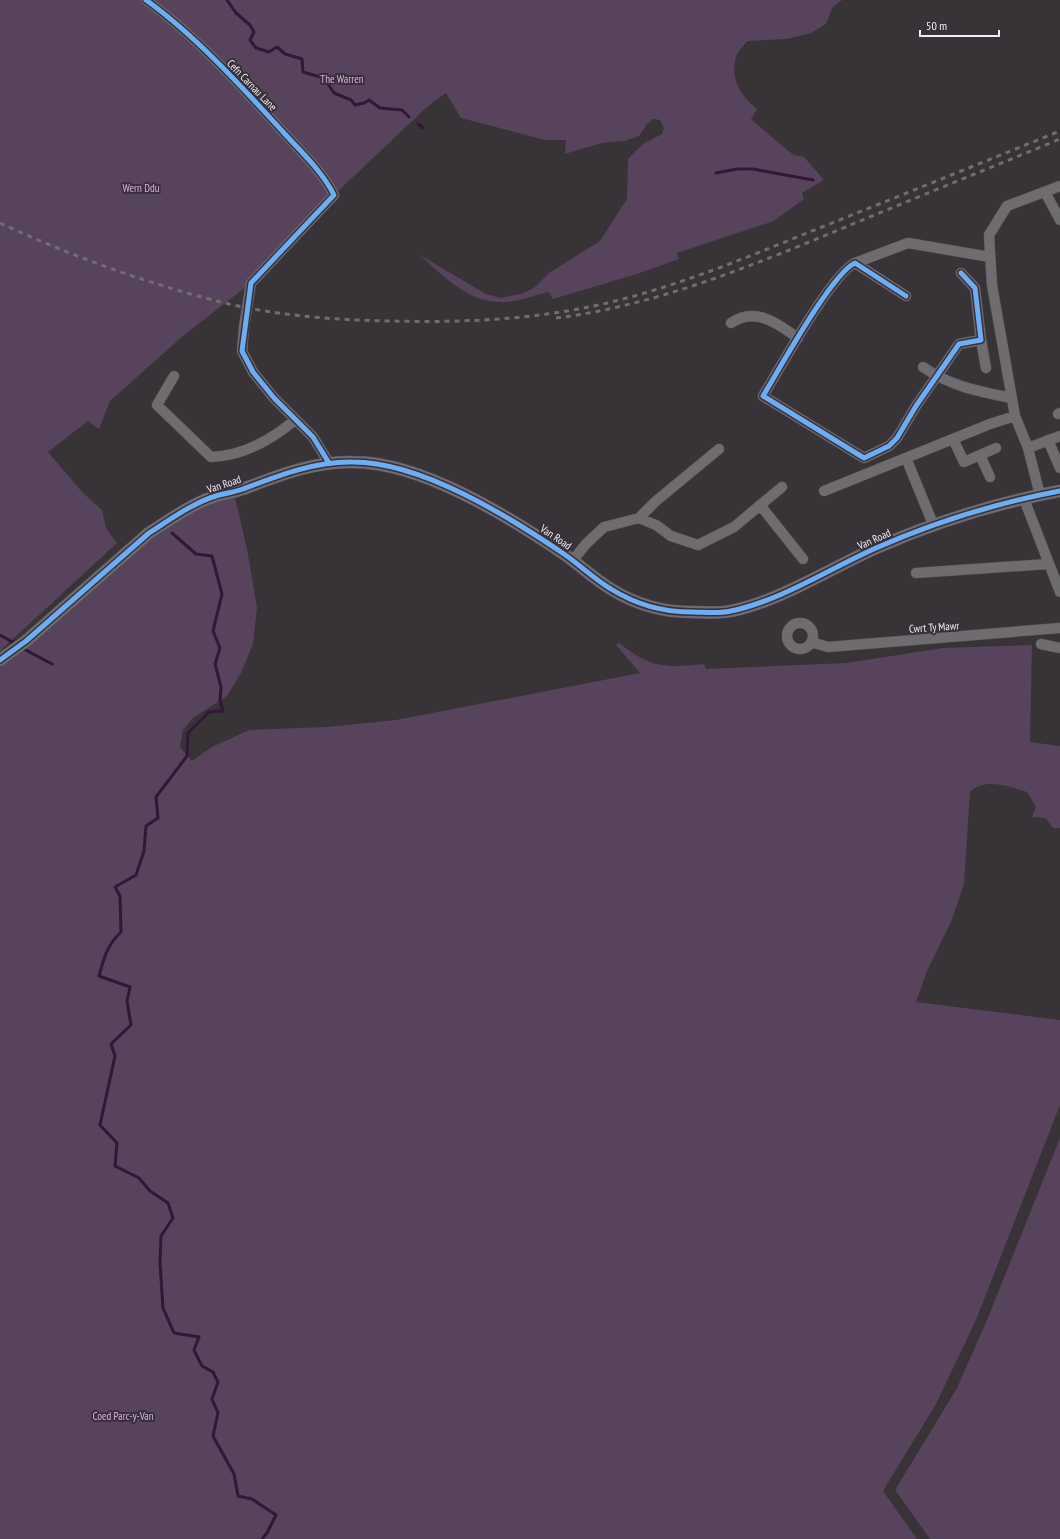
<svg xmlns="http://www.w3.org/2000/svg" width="1060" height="1539" font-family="'PT Sans Narrow',sans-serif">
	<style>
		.green { fill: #57435c }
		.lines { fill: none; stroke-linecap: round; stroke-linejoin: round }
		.stream { stroke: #321738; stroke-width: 3 }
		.minor-casing { stroke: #555255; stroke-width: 11 }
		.tertiary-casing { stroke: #555255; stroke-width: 13 }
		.minor { stroke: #6f6c70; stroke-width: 10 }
		.tertiary { stroke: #6f6c70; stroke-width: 12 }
		.rail { stroke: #706d70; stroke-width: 3; stroke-dasharray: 5 5; stroke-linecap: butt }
		.minor-bridge-casing { stroke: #555255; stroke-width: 11; stroke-linecap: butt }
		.minor-bridge { stroke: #6f6c70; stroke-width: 10 }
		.cycleway-casing { stroke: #383139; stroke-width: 8 }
		.cycleway { stroke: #6dadf4; stroke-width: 5 }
		.labels { text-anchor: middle; stroke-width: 4; stroke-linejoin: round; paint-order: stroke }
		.park-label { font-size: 11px; fill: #e1adee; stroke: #383139 }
		.street-label { font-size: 11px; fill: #f1edf2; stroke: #383139 }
	</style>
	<rect width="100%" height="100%" fill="#373337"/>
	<path class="green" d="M0,0H842L832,8L826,24L811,33L786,39L747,41C744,46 737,52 736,57C730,79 740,95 757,109L751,119L782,146L794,155L804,157L824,180L802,193L804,199L774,221L677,253L679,259L637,274L553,299L549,292C535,295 518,302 504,302C468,303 444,277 420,255L486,294L501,298L524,293L535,287L549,273L600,241L627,199L628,159L643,144L662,134L664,128L660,120L653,119L647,124L639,136L624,141L602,143L565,154L566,140H545L461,118L446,93L428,106L334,195L251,283L184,335L110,401L99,429L88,421L48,452L83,493L102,510L106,528L117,543L0,651Z
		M234,493L247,549L257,608L253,644L241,673L227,696L193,718L183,730L180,747L192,761L212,747L249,730L326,727L396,720L640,673L616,645L619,643C651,668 664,668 704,664L706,669L846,663L943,648L1032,645L1030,742L1060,746V828H1053L1046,818L1032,817L1036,807L1027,792C1010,787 985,777 970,792L964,884L951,922L927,971L916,1002L1060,1020V1105L976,1320L936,1404L883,1491L917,1539H0V660L169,520Z
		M1060,1138V1539H930L895,1490L957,1388L987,1320Z"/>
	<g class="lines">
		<path class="stream" d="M227,0L236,13L250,25L254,32L250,40L256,48L269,52L277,47L285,54L302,59L303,72L324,78L334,93L351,100L355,105L364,103L369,100L380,108L402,110L409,117
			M418,124L423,128
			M716,173L737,169H753L813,180
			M172,533L196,554L212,556L222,594L213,631L220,648L215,664L221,687L220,700L223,711L209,712L188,733L187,756L156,797L158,818L146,826L144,851L136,875L115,887L120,896L121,932C107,945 104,958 99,976L130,987L127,1001L131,1025L111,1044L115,1056L100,1125L117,1143L115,1166L139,1178L150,1191L168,1203L173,1218L161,1236L160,1263L163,1308L174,1333L199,1337L194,1350L202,1366L213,1372L218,1382L212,1399L218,1413L213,1436L234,1474L238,1496L252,1499L276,1515L267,1533L262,1539
			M0,635L16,644
			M22,648L52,664"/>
		<g class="minor-casing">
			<path id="minor" d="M146,0C196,36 243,88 284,133C302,153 322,171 334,195L251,283
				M1045,192L1060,220
				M855,263L908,243L990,257
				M906,296L855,263C832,273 779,370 763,396L864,458L889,446L897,438L916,406L959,344L981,340L975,288L961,273
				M731,323C756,306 778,324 798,338
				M244,327L242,351L253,372L274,398L313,437L329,463
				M981,340L986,368
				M923,367C950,386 980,392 1012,398
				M174,376L157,405L211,457C243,456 271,440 295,420
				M1058,414L1060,413
				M953,439L964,462L996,448
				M1048,440L1060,468
				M1028,448L1060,436
				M980,455L990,477
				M906,458L933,524
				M824,491L990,424L1015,416
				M1040,495L1028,448L1015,416L992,285L989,235L1007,206L1060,186
				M1024,499L1060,592
				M760,505L803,559
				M639,518L656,501L719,449
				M573,560L586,544L604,527L639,518L656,525L671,536L698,545L734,527L782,487
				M916,573L1048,564
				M787 636a13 13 0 1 1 26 0a13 13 0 1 1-26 0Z
				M811,642L828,647L1060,628
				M1041,644L1060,648"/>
		</g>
		<g class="tertiary-casing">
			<path id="tertiary" d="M0,660L26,641L149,533C171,519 194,502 219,495C227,493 235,492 243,489C277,476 315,461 353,462C421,462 508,516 564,554C580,565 594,579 611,589C635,604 663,612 691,612C704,612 718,614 731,611C780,601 829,569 876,548C935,522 996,503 1060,491"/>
		</g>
		<use href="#minor" class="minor"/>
		<use href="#tertiary" class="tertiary"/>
		<path class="rail" d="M0,223C67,254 137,280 209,299C268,315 330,320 391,321C469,323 548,319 623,299C692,281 757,253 822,227C902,195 981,163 1060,131
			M556,318C653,306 746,268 836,231C910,200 985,170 1060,139"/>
		<g class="minor-bridge-casing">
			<path id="minor-bridge" d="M244,327L251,283"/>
		</g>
		<use href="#minor-bridge" class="minor-bridge"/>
		<g class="cycleway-casing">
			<path id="cycleway" d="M146,0C196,36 243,88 284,133C302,153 322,171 334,195L251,283L242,351L253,372L274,398L313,437L329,463
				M906,296L855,263C832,273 779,370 763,396L864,458L889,446L897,438L916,406L959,344L981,340L975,288L961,273
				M0,660L26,641L149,533C171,519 194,502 219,495C227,493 235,492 243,489C277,476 315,461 353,462C421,462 508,516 564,554C580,565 594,579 611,589C635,604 663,612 691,612C704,612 718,614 731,611C780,601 829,569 876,548C935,522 996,503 1060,491"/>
		</g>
		<use href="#cycleway" class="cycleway"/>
	</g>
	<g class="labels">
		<g class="park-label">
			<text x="342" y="83">The Warren</text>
			<text x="141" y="192">Wern Ddu</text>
			<text x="123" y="1420">Coed Parc-y-Van</text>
		</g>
		<g class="street-label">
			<text transform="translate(252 85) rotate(46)" y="4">Cefn Carnau Lane</text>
			<text transform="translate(224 484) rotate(-18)" y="4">Van Road</text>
			<text transform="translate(556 537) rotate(34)" y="4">Van Road</text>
			<text transform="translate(874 539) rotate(-24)" y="4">Van Road</text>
			<text transform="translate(934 627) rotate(-4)" y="4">Cwrt Ty Mawr</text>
		</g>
	</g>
	<path d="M920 30v6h79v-6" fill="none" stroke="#f1edf2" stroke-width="2"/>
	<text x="926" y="30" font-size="12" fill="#f1edf2" stroke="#383139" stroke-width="3" paint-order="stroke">50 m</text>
</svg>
